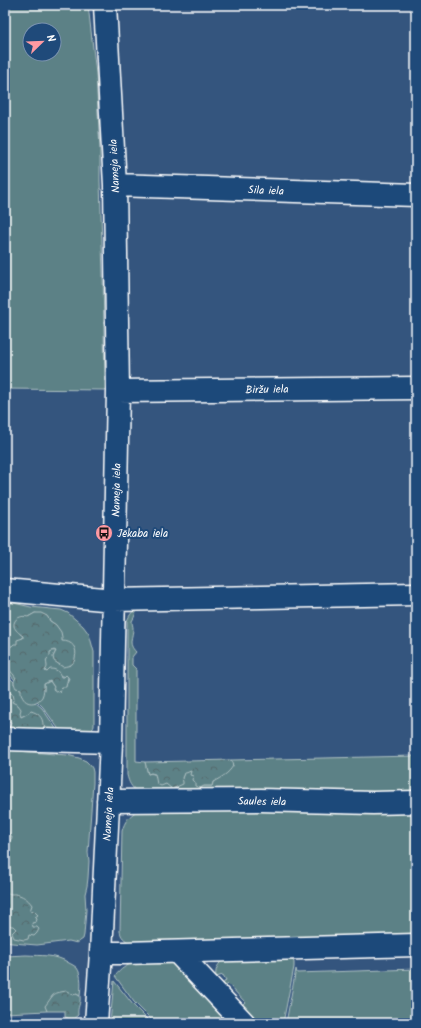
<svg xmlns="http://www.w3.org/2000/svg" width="421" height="1028" font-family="Kalam,sans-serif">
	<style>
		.grass { fill: #5c8186; stroke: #aec0c2; fill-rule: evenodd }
		.forest { fill: url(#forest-crowns); stroke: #aec0c2 }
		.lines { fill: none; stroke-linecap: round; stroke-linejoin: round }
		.minor-casing { stroke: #fff; stroke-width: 25 }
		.minor { stroke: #1f4a7a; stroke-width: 22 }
		.labels { text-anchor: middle; stroke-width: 4; stroke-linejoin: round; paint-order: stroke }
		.street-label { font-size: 11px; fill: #fff; stroke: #1f4a7a }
		.poi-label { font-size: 11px; fill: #fff; stroke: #1f4a7a; text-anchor: start }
	</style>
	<defs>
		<pattern id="forest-crowns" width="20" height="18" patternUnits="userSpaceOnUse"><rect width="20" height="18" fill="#5c8186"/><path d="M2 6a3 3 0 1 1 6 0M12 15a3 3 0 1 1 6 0" fill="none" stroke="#55696c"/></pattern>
	</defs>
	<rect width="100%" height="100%" fill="#34557e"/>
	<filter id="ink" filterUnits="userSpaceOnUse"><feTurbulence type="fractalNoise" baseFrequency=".025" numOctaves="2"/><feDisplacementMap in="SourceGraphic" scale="8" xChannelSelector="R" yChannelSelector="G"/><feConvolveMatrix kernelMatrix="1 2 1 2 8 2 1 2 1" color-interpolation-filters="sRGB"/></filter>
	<g filter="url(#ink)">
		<path class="grass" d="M5,5H88L96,74L100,150V181L103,275L105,390L5,389ZM30,30H54V54H30Z
			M5,601L31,607L61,610L68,613L83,626L89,634L94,652V726L90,734L63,735L43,707L37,701L44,691V684L50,681L54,687L60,691V689L62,687H64L66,685L69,678L47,672L45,671C48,664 44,649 56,651L53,657L57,663L59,664L62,641L56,625L50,621L47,616L35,613L28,617L20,634L23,636V639L17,645L9,659L14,675L16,678L15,680L5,669Z
			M139,608C135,612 135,617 132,621C132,624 133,626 133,628C133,638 127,643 136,652L132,657V665L136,669V761L145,762L148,774C156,771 166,783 172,789C182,786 181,780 184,772L192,771L193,776L200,788L204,786H212L213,782L233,766L231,760L416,756V797L137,791C131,787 129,783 127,775V621C130,614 133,610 139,608Z
			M5,673L14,682V684L21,689L33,702H35L42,708L61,736L49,735L27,714L21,717C20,711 16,708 13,703C10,697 11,694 6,688H5Z
			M5,750L67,755L79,758L86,761L90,765L92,768L93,772V783L88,852L89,861L88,878L87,886L85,894L86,910L84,935L83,939L77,943L69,941L37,945L12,943L5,942V843H8L9,833L5,828Z
			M416,809V938L131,943C124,940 121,937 120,931L122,831C125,821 128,817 137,811Z
			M26,955C41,956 56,954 69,963C71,964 75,966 77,968C82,975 81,987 80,996L76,994L73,995H53L46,1006L47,1011L5,1013V956Z
			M291,958L294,962V967L283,1023H257L247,1017L239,1008L245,1002L228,984L222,989V985L226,980L223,975L216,977C215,971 217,965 222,961Z
			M168,962L173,963L224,1015L221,1023H155L134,1002L115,976C121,969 126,965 135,963Z
			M296,969L297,973L416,969V1023H286Z
			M114,981L134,1006L151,1023H110Z"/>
		<path class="forest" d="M35,613H41L47,616L50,621L56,625L61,632L62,637V641C72,641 78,648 75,658C75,660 74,662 72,664C70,666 66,666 63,667L54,661L53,657L56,651L54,650L50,652V656C44,661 47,661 47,667C47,668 45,670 45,671L47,672L50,669C56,669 59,671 61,677H64L66,675L68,677L66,687H62L60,689L61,691L57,692L53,689L54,687L50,681L44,684C44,688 44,693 42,697C34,708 20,703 21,689L16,688C14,684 13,681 16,678C11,670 6,670 9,660L6,655L7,647L12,646L14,644H17V640L23,638V636C19,633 15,630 14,626C13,618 22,615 28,617Z
			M5,688L8,689L10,693L13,694L14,699L12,702L18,705L21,709L20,713L21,717L27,714L31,711C38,713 43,717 43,725L45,727L44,730L13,733L9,728L11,722L9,721H5V706L6,705L5,701Z
			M231,760L233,766C228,774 222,777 213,782L212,786H204L200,788L195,786V783L192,780L193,776L190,775L191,771L186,773H184L182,778L183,782V784L172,789L166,784L161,786L157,784L155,774L151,773L148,774L145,762Z
			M5,828L9,833L11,835L12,838L8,843H5Z
			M5,893C9,894 11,894 15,894C22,895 28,899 32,905L30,911L31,912L34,911L38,915L35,917L37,919L36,922L32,923L33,927H37L39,929L37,933L34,936L29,935L28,939L24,940L14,938L12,933L16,929L13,926H11L8,924L5,925Z
			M67,991L73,995L76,994L80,996C81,1005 77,1006 78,1015L72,1020L65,1017V1011H47L45,1006C54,995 51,993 67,991Z"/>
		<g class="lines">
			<g class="minor-casing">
				<path id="minor" d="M115,185L416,195
					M118,391L416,388
					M5,590L114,600L416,594
					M5,739L111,742
					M108,801L261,800L373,803L416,802
					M177,952L244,1023
					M101,953H124L416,945
					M96,1023L101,953L111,742L118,391L115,185L105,5"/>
			</g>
			<use href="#minor" class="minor"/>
		</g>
	</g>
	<defs>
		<g id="bus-disc" transform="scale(0.9)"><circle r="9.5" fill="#ff9aa2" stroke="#1f4a7a"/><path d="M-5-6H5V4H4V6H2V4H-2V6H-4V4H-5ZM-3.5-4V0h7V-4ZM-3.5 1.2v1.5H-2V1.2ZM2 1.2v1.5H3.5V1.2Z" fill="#111"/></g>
	</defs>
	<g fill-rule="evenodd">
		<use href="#bus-disc" x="104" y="533"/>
	</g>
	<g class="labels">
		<g class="street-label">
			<text transform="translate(114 166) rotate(-93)" y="4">Nameja iela</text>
			<text transform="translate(266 190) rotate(2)" y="4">Sila iela</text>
			<text transform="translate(267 389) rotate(-1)" y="4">Biržu iela</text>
			<text transform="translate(116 490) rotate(-89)" y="4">Nameja iela</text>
			<text transform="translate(262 801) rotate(1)" y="4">Saules iela</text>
			<text transform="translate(108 814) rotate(-87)" y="4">Nameja iela</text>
		</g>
		<g class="poi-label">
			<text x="117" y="537">Jēkaba iela</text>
		</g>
	</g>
	<rect width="421" height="1028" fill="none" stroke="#1f4a7a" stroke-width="20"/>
	<rect x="10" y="10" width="401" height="1008" fill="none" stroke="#fff" stroke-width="1.5" filter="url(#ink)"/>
	<g transform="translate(42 42) rotate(67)"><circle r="19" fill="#1f4a7a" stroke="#7992af"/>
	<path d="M0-3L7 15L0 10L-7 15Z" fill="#ff9aa2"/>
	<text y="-6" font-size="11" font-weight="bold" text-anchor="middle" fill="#ffffff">N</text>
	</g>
</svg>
